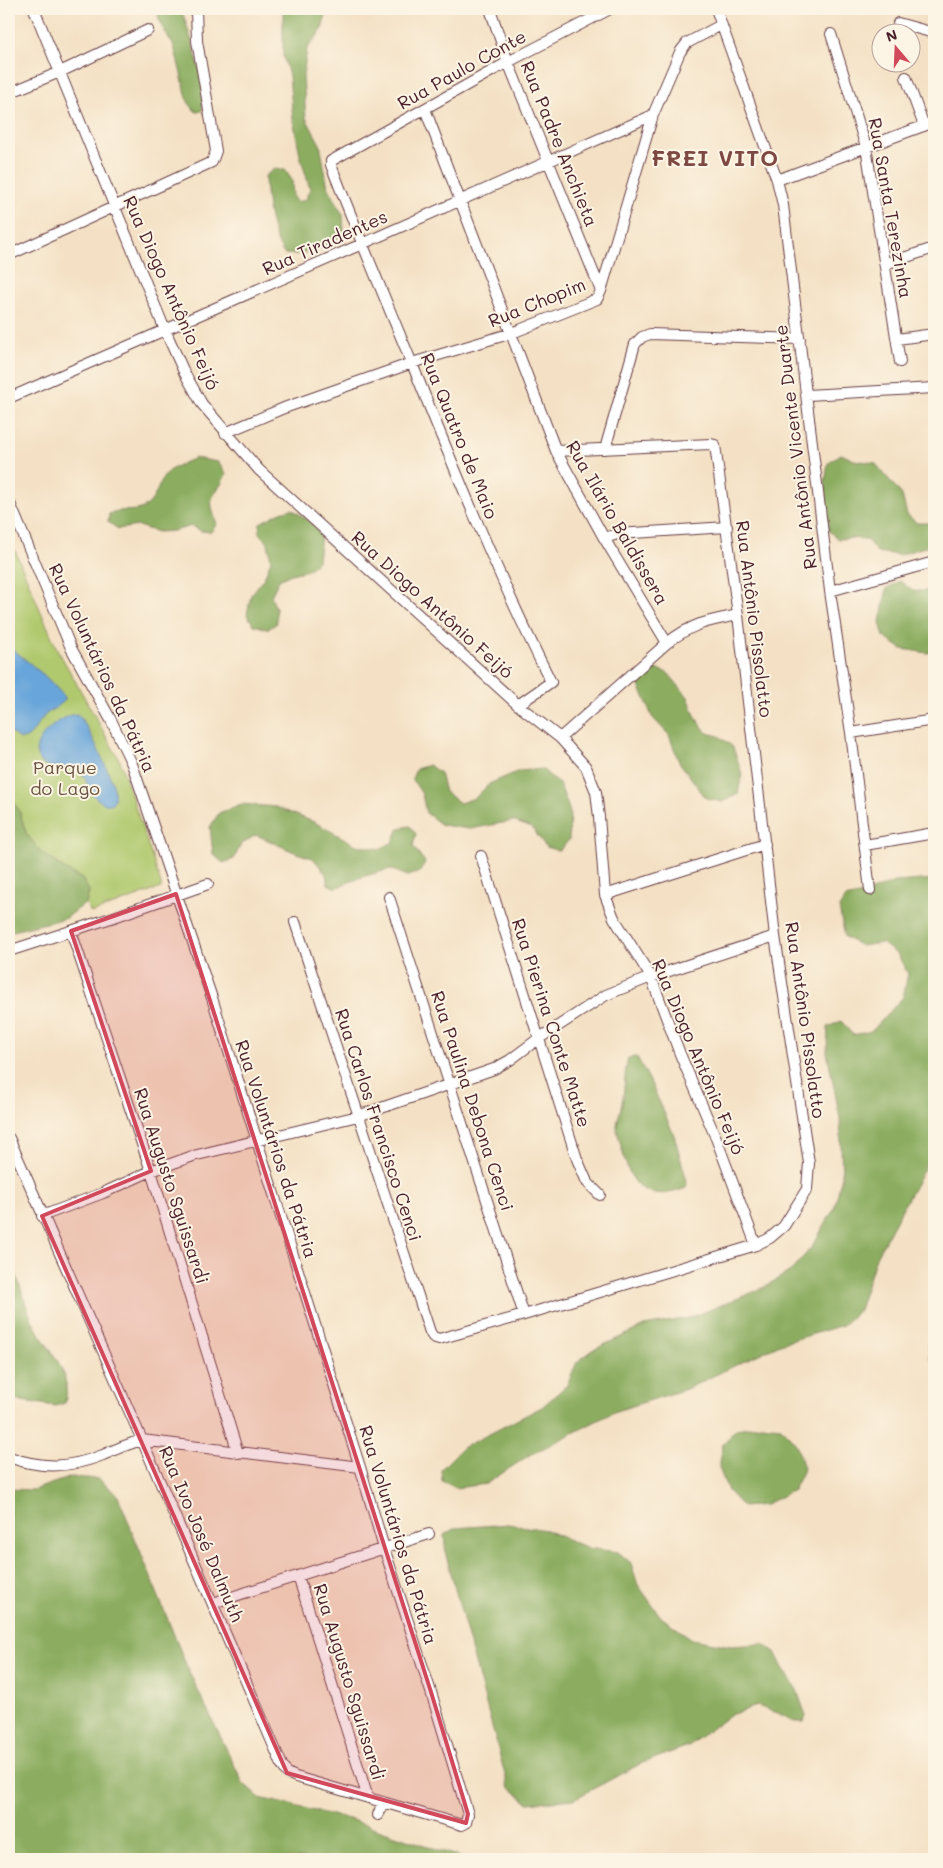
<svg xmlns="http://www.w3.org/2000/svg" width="943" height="1868" font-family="Mali,sans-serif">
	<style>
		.green { fill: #b0c96e; stroke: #7d744c }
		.forest { fill: #8cad61; stroke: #6b6646 }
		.water { fill: #68a5da; stroke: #596282 }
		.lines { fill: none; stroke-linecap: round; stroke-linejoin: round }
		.minor-casing { stroke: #643c42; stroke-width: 12 }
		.minor { stroke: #fff; stroke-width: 10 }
		.marked { fill: #d1495b; fill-opacity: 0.2; stroke: #d1495b; stroke-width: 4; stroke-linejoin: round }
		.labels { text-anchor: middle; stroke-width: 4; stroke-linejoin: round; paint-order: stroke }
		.street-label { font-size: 18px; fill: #4a1f2b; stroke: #fcf5e5 }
		.park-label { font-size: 18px; fill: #69523f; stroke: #fcf5e5 }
		.district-label { font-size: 22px; font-weight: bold; letter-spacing: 1px; fill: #7e4942; stroke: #fcf5e5 }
	</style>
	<rect width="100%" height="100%" fill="#fcf5e5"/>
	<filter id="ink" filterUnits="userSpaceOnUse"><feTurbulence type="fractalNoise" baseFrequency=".02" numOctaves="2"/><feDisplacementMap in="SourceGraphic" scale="10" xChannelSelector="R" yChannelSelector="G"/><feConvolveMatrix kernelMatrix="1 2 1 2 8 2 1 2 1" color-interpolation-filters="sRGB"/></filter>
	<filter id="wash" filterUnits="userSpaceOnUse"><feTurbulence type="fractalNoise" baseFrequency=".0096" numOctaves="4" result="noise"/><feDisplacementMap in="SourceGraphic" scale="20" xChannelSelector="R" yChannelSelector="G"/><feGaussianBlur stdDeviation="1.12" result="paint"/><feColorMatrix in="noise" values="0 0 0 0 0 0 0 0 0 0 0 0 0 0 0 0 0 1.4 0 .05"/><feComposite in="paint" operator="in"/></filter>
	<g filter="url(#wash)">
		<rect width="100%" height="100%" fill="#f4e1c5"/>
		<path class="green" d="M9,541L13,546L56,647L120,761L161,884V888L91,913L86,903L89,891L82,879L64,869L40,851L26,833L19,810L9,797Z"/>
		<path class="forest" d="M156,9H181C190,33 208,87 202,111L196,112L188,102L174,46L162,27Z
			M283,9H327L322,30L307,49L303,76L306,118L320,144L328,188L343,215L344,232C328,247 306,256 284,254C270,232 266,202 265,176L274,169L285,170L292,180L293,197L297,202L305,200L310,189L300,155L293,119L289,76L283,55Z
			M841,454L854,460L875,463L902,495L907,515L917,523H934V544L899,555L877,552L867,540L852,538L838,539L829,531L825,482L828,463Z
			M195,458L218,462L226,474C215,501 205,491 217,524L211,532L201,531L192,526L173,531L158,532L138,526L118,529L108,522L109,514C119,508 132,513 143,508C157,501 157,483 167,473C174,466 187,462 195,458Z
			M292,509L312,523L321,535L318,561L308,570L291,574L279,580L271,596L276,609L277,623L268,629L254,625L247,615L251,595L264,578L271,560L268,543L259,533L260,523L281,512Z
			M900,581L913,591H934V651L928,653L902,649L884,637L880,622L887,588Z
			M656,669L668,673L688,697L696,718L707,733L719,736L733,747L742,774L738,794L722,802L706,798L679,762L669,735L652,717L646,701L639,686L641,676Z
			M429,765L440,773L445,792L460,803L475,798L489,784L519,771L542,769L560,785L570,812L569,840L559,851L546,847L532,828L513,821L470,829L442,825L426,813L422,794L412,779L416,769Z
			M9,797L19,810L26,833L40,851L64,869L82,879L89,891L86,903L66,918L9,932Z
			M241,804L276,807L314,822L356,845L380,849L393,842L399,828L410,826L416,834L413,846L425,862L420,872L408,876L390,869L355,879L336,888L328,884L326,874L313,858C292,853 276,843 256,835L241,844L234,859L223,863L213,854L210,827L219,813Z
			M934,879V1140L925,1167L876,1257L859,1310L843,1325L780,1344L686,1389L616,1411L528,1456L486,1484L456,1488L442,1481L441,1469L462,1448L542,1407L567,1385L577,1362L593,1350L644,1326L689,1318L761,1289L792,1270L811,1248L834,1209L842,1176L840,1118L827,1052L828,1027L841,1021L853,1035L872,1031L903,997L908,974L898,955L882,943L861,946L845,937L839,908L845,898L863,894L895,882Z
			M637,1057L650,1081L674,1135L687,1181L686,1188C647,1203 630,1187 622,1149C620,1142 617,1133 617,1126C617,1119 621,1111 622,1103C625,1088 624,1073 628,1058Z
			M9,1256C19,1277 23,1301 33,1322C46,1350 73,1368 65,1403L55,1406L9,1399Z
			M934,1313V1363L930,1359L928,1344Z
			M761,1425L781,1427L796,1444L804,1468L793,1490L765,1505L743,1507L728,1491L719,1468L723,1444L736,1429Z
			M71,1477L99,1479L118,1496L189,1672L243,1783L260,1798L349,1819L465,1859H9V1489L33,1490Z
			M508,1524L546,1530L587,1548L618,1552L631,1563L638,1585L661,1617L692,1639L731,1646L763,1644L775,1652L783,1668L797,1690L806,1716L804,1722H795L778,1713L757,1706L730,1715L688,1746L640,1764L574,1799L528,1803L508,1786L446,1555L444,1535L455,1528Z"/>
		<path class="water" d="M9,646L45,676L65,697V700C58,708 47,711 41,720C36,726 31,739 22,739C17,739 13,734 9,731Z
			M77,714C86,720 110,774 113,785C119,807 107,810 93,795C87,788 86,774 78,770C66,763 48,773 39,760C26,742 61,715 77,714Z"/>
	</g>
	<g filter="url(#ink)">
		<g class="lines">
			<g class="minor-casing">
				<path id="minor" d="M34,9L165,330L184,372L202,404L259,470L518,705L560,738L586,767L596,792L599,817L605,895L614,918L651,977L680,1054L716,1138L756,1245
					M490,9L508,62L601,291
					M716,9L777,180L783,205L830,591L851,733L870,890
					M898,23L934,33
					M831,34L866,147L900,362
					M906,77L924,126
					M9,93L60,72L148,30
					M425,109L556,451L604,538L667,643
					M777,180L934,122
					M9,255L212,162L216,151L197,41L196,9
					M885,264L934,248
					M897,339L934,334
					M807,395L934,388
					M9,398L362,244L653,115
					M225,433L284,408L412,363L512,333L597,299L601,291L653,115L680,52L687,43L721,25
					M605,449L635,344L642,337L650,334L800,339
					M9,501L71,648L111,720L132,764L212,998L360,1467L384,1548L431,1692L468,1814L466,1823L462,1825L296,1777L287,1773L282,1765L142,1440L9,1138
					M604,538L618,534L727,527
					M830,591L934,562
					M518,705L551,682C499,579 456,473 413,366C385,299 357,232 331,165V161L508,62L610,9
					M851,733L934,720
					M560,738L667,643C693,623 708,621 738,615
					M865,845L934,833
					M481,856L577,1159L587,1182L600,1195
					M605,895L765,844
					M389,897L524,1315
					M295,922L430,1332L433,1337L439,1339L524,1315L756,1245L770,1238L784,1226L807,1189L809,1163L775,936L738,615L715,445L711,444L556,451
					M71,931L151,1171L238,1453
					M9,951L111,918L208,884
					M42,1216L103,1193L151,1171L193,1156L358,1116L494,1069L510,1060L538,1039L606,995L651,977L775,936
					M9,1457C42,1469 70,1468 103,1455C116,1449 128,1444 142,1440L360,1467
					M298,1576L368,1798
					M213,1603L429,1534
					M378,1815L383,1802"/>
			</g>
			<use href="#minor" class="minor"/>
		</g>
	</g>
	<path class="marked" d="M176,894L431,1692L468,1814L466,1823L287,1773L42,1216L151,1171L71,931Z"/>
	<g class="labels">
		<g class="street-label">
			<text transform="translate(462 70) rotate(-29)" y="6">Rua Paulo Conte</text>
			<text transform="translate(559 144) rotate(68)" y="6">Rua Padre Anchieta</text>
			<text transform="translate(890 208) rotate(80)" y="6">Rua Santa Terezinha</text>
			<text transform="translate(325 243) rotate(-24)" y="6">Rua Tiradentes</text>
			<text transform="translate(171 293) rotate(66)" y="6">Rua Diogo Antônio Feijó</text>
			<text transform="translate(537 303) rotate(-22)" y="6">Rua Chopim</text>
			<text transform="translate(459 436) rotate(68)" y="6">Rua Quatro de Maio</text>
			<text transform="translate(796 447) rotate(-97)" y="6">Rua Antônio Vicente Duarte</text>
			<text transform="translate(617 523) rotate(60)" y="6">Rua Ilário Baldissera</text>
			<text transform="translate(432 605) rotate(42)" y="6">Rua Diogo Antônio Feijó</text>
			<text transform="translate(754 619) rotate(83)" y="6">Rua Antônio Pissolatto</text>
			<text transform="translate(102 668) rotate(65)" y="6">Rua Voluntários da Pátria</text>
			<text transform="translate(805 1020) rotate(82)" y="6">Rua Antônio Pissolatto</text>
			<text transform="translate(551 1023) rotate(72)" y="6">Rua Pierina Conte Matte</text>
			<text transform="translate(698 1057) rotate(67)" y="6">Rua Diogo Antônio Feijó</text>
			<text transform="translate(472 1101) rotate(72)" y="6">Rua Paulina Debona Cenci</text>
			<text transform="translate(378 1125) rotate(72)" y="6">Rua Carlos Francisco Cenci</text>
			<text transform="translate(276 1149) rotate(72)" y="6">Rua Voluntários da Pátria</text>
			<text transform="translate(171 1186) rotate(72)" y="6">Rua Augusto Sguissardi</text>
			<text transform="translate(201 1534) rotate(67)" y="6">Rua Ivo José Dalmuth</text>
			<text transform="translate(398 1535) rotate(73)" y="6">Rua Voluntários da Pátria</text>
			<text transform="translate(349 1682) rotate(73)" y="6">Rua Augusto Sguissardi</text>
		</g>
		<g class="park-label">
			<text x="65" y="774">Parque<tspan x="65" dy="21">do Lago</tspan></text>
		</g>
		<g class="district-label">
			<text x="715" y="166">FREI VITO</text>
		</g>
	</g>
	<rect width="943" height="1868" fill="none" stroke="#fcf5e5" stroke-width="30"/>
	<g transform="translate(896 48) rotate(341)"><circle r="24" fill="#fcf5e5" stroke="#b59f9b"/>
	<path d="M0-4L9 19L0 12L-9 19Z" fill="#d1495b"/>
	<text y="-8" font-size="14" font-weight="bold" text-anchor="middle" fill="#4a1f2b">N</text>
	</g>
</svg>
